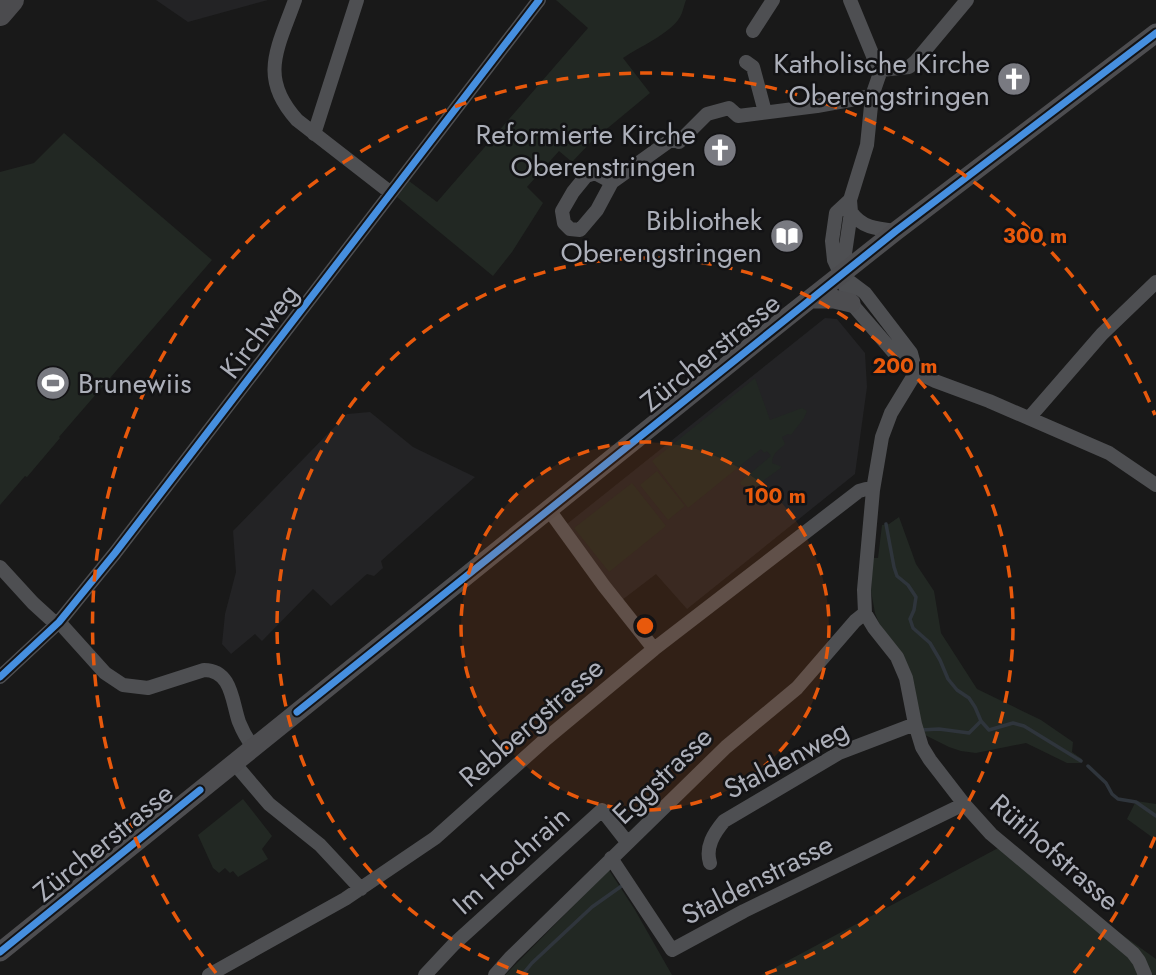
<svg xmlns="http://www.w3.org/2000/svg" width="1156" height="975" font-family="Jost,sans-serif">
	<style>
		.built { fill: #232325 }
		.green { fill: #222823 }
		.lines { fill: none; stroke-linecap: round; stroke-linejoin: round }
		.stream { stroke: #2f353c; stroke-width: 3.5 }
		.street { stroke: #4e4f52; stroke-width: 14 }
		.secondary { stroke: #4d4d50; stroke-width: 19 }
		.highway { stroke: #4b4b4e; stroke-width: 24 }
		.cycleway-casing { stroke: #131315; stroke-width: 11 }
		.cycleway { stroke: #468fdf; stroke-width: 7 }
		.ring { fill: none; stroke: #e8590c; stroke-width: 3.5; stroke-dasharray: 12 9 }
		.labels { text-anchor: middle; stroke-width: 5; stroke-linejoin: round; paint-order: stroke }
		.poi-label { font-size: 28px; fill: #acafb9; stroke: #131315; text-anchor: end }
		.street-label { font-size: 28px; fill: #acafb9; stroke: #131315 }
		.centre { fill: #e8590c; stroke: #131315; stroke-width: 3.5 }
		.ring-label { font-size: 21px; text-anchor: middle; font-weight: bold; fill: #e8590c; stroke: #131315; stroke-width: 5; stroke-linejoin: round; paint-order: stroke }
	</style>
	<rect width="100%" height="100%" fill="#191919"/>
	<path class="built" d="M156,0H268L188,22Z
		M825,318L837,319L865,353L867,387L855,474L687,609L656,574L622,600L567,524Z
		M370,412L413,447L475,477L381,561L383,568L374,576L367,574L331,606L313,589L262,641L255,634L231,654L222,644L225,614L236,572L233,531L347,414Z"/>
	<path class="green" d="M556,0H686C684,5 683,12 680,17C670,34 639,47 623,58L650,93L591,142L572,162L559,151L527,187L543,203L512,252L493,276L397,197L409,181L437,202L588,28Z
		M64,133L212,260L59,437L60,438L27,477L25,476L0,505V172L34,163Z
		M755,378L770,420L802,408L807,411L804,418L791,435L788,434L782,437L785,444C778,451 773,452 772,463L782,467L752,489L741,485L740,482L771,456L767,451L764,453L761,449L688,508L652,461Z
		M657,471L685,506L668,520L640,485Z
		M632,483L666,526L609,572L574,528Z
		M899,517L916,564L934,591L941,633L977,689L1041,720L1073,742L1072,752L1082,759L1080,763H1067L1026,743L976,753L961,751L949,747L923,734L900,653L879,623L875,613L871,591L873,558H878L882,525L889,524Z
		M243,799L272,836L262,849L268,859L238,877L233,871L230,873L225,868L219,873L213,868L198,835Z
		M1136,801L1156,804V840L1127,819Z
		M1000,847L1156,959V975H761Z
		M609,870L635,910L672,975H505Z"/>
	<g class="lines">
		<path class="stream" d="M886,524L894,567L897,576L908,585L916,597L914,610L910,619L913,628L930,643L940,660L948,679L957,690L969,698L975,707L981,721L989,730L1013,723L1024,726L1081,761
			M921,730L939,729L969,733L981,721
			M1088,766L1106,783L1112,794L1118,799L1136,802L1156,816
			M522,975L532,963L592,907L623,885"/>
		<path class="street" d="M295,0C278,48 258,77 297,120L391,193
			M753,31L773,0
			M746,62L753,67L765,112
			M881,70L909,67L916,61L967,0
			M314,134L357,0
			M612,182L595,173L586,176L573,192L562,211L564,223L570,229L580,230L597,210L612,182L672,139L679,142L707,114L729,108L738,116L817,106L872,96
			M850,200L836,213L832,241L834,260L841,275L851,303L902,362L916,372L935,381L989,401L1109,453L1156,485
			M851,212C862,228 877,229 896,231
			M842,274L851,212L850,200L867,145L872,96L881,70L873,56L850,0
			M841,275L865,293L911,353L916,372L891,413L882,437L873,490L864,590L865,613L874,628L897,657L906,678L915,724L922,747L930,760L964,804L991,834L1133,953L1139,961L1145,975
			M1029,418L1102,334L1156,282
			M549,510L604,586L654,649
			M0,567L33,603L56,624
			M59,622L105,673L123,685L148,688L204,670C232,670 232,702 239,722C243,732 247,739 253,747
			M0,677L59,622L115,553L539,0
			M234,763L269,804L320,845L361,889
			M611,858L672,950L744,911L964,804
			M710,863C705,847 714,833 724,821L839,753L915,724
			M209,975L345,899L435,838L547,738L654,649L859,491L866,489L873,490
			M425,975L454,944L602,810L627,842
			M495,975L511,957L726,747L797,688L855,621L865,613"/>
		<path class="secondary" d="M811,299H834L851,303
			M0,952L786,318L896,231L1156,33"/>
		<path class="highway" d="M0,14L12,0"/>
		<g class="cycleway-casing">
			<path id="cycleway" d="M0,677L59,622L115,553L539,0
				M297,712L896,231L1156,33
				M0,952L200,790"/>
		</g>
		<use href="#cycleway" class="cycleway"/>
	</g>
	<circle cx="645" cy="626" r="184" fill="#e8590c" fill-opacity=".12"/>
	<g class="ring">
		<circle cx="645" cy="626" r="184"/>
		<path d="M528 975A368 368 0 1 1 762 975"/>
		<path d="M1155 837A552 552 0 0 1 1074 973M216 973A552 552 0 1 1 1155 415"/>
	</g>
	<defs>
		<g id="church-disc" transform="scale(1.75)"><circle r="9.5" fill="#797a81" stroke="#131315"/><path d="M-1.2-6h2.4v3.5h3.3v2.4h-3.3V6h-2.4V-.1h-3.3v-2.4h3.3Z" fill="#fff"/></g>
		<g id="library-disc" transform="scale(1.75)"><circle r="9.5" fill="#797a81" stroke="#131315"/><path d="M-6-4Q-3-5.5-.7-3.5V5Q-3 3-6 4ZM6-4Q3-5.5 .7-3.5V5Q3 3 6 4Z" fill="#fff"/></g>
		<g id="stadium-disc" transform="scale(1.75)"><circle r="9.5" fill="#797a81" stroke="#131315"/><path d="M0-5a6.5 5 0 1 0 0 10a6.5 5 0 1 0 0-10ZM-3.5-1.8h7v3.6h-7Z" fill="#fff"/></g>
	</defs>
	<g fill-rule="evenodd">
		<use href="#church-disc" x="1014" y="79"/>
		<use href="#church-disc" x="720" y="150"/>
		<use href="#library-disc" x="787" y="236"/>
		<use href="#stadium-disc" x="53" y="383"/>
	</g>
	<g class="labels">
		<g class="poi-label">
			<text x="990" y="73">Katholische Kirche<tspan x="990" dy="32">Oberengstringen</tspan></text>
			<text x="696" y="144">Reformierte Kirche<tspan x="696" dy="32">Oberenstringen</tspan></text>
			<text x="762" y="230">Bibliothek<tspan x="762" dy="32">Oberengstringen</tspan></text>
			<text x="78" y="393" text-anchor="start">Brunewiis</text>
		</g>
		<g class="street-label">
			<text transform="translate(259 331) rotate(-53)" y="10">Kirchweg</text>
			<text transform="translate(710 352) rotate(-39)" y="10">Zürcherstrasse</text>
			<text transform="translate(531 722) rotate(-41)" y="10">Rebbergstrasse</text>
			<text transform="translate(786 759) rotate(-28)" y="10">Staldenweg</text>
			<text transform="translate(662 775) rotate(-44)" y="10">Eggstrasse</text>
			<text transform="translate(103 842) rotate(-39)" y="10">Zürcherstrasse</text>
			<text transform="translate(1055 852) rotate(41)" y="10">Rütihofstrasse</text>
			<text transform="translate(511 860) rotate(-42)" y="10">Im Hochrain</text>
			<text transform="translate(757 879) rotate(-27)" y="10">Staldenstrasse</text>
		</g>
	</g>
	<circle cx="645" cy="626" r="10" class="centre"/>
	<g class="ring-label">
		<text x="1035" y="243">300 m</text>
		<text x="905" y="373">200 m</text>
		<text x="775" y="503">100 m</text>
	</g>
</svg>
